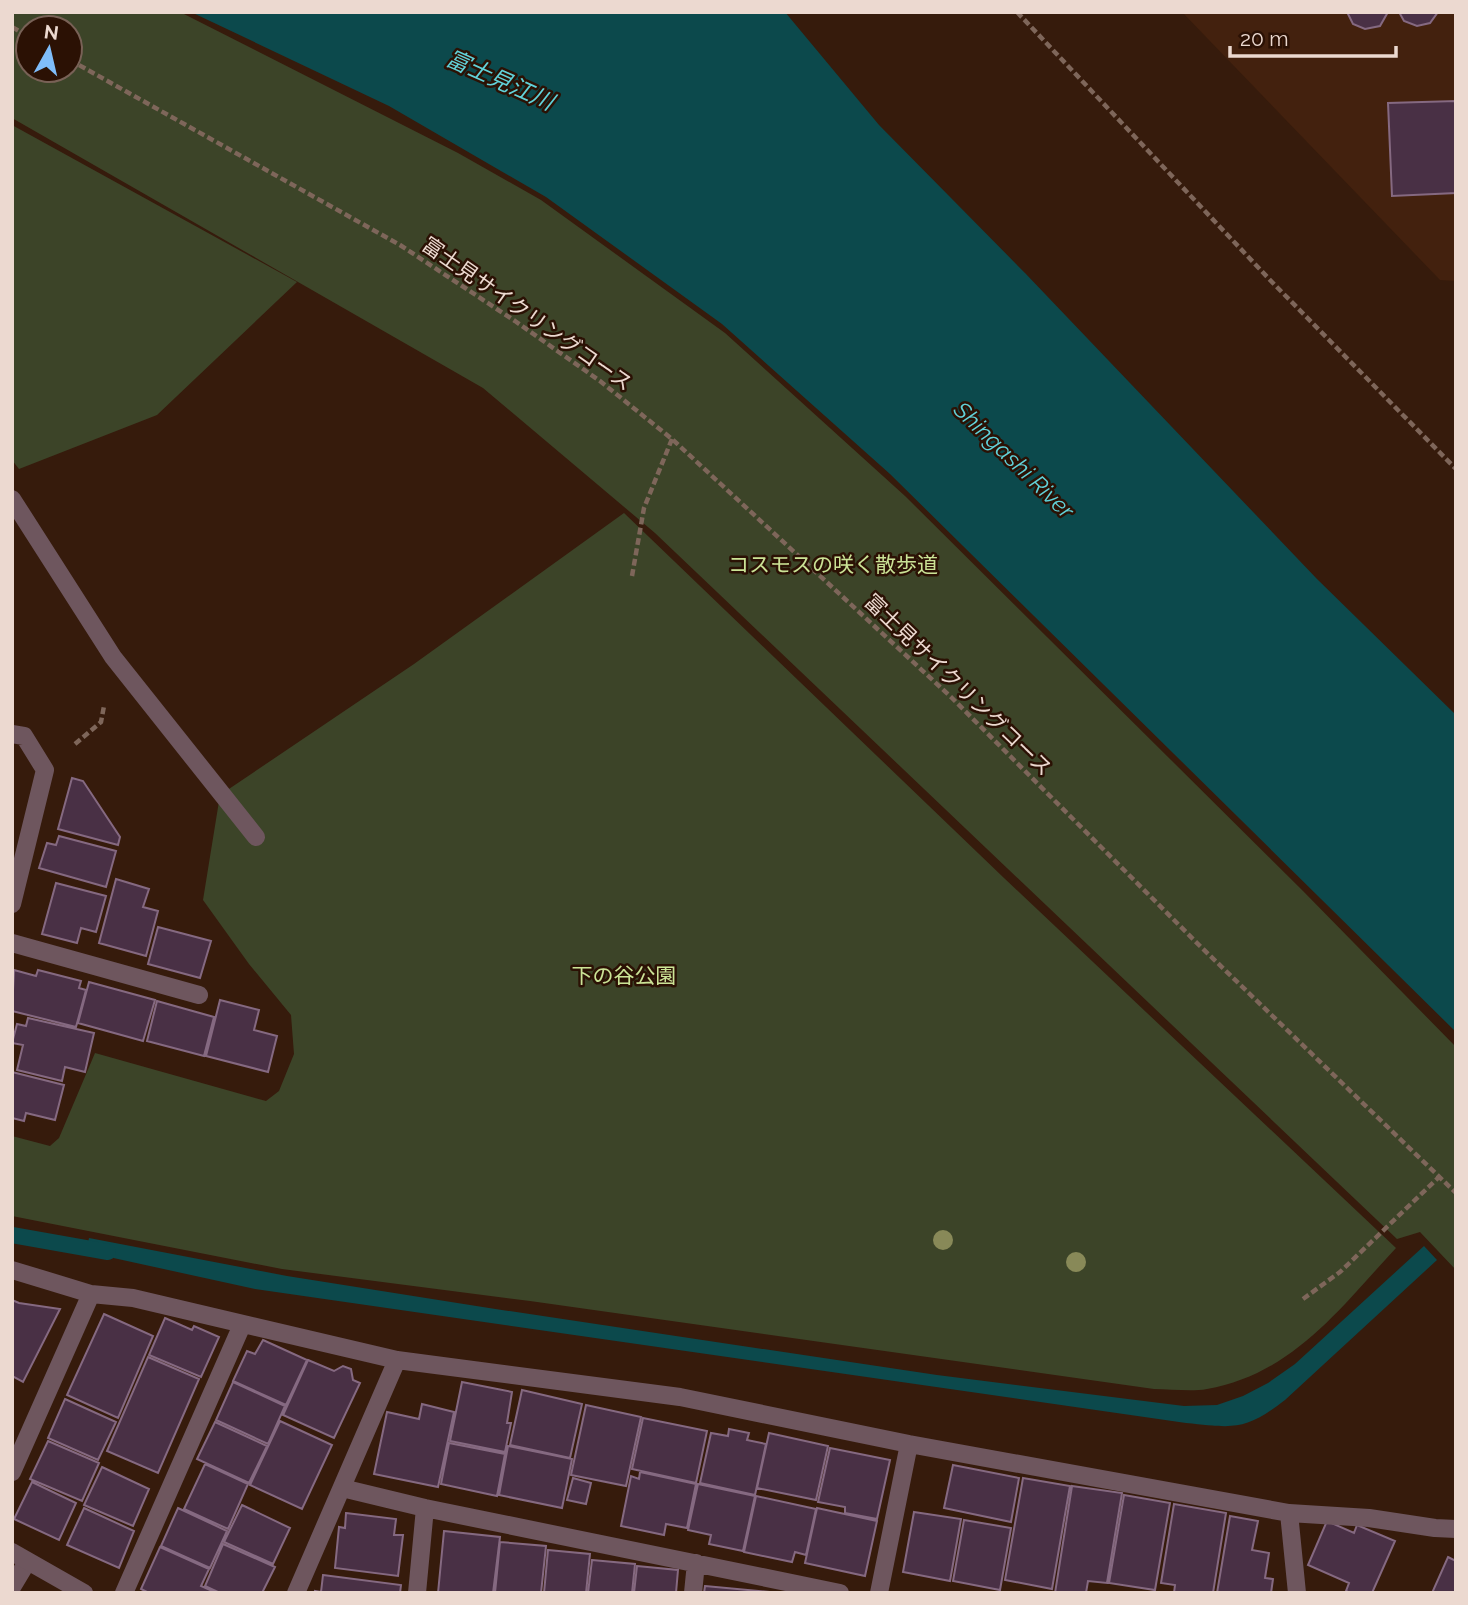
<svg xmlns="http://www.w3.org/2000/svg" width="1468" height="1605" font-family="Raleway,'Noto Sans JP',sans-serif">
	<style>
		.built { fill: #43210e }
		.green { fill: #3c4428; fill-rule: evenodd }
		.water { fill: #0c494c }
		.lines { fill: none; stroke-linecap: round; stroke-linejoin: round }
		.stream { stroke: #0c494c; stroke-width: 16 }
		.building { fill: #493045; stroke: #856981; stroke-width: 2 }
		.path { stroke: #7e665a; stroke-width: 4.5; stroke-dasharray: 7 3.5; stroke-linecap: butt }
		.lane { stroke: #6e565e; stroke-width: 18 }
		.street { stroke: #6e565e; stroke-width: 18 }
		.tree { fill: #888958 }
		.labels { text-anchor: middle; stroke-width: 5; stroke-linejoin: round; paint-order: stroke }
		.street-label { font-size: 21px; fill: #ecd9d0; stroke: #2b1104 }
		.park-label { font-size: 21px; fill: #cbe396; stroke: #2b1104 }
		.water-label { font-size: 23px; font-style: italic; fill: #61d2d9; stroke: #2b1104 }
	</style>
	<rect width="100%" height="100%" fill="#361b0c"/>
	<path class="built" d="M1182,12H1456V281L1440,280Z"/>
	<path class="green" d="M12,12H180L458,153L541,200L725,333L905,496L1303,891L1456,1047V1270L1420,1232L1397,1239L655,533L483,388L12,118ZM28,28H70V70H28Z
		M12,125L297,282L157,415L19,469L12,460Z
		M624,513L1004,878L1396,1248C1341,1307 1293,1374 1207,1389C1191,1392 1171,1389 1154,1389L530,1301L282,1269L12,1216V1136L50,1146L59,1138L95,1053L266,1101L279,1091L294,1054L291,1015L249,964L203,900L220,795L414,664Z"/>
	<path class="water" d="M191,12H785L879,125L1025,273L1317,579L1456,715V1032L890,474L722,324L546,197L389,106Z
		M89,1238L287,1276L489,1308L937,1375L1184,1406L1217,1405L1243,1396L1268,1383L1295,1364L1424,1246L1437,1260L1285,1400C1245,1431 1235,1428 1186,1423L255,1289L86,1252Z"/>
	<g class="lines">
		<path class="stream" d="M12,1235L108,1252"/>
	</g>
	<path class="building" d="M1388,12L1380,26L1365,29L1353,24L1347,12Z
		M1399,12H1438L1430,23L1417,26L1404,21Z
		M1456,101V193L1392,196L1388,103Z
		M72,778L83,781L120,837L118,845L58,829Z
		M59,836L116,851L106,887L39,868L47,843L56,845Z
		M116,879L149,889L143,907L158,911L146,956L99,943Z
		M56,883L106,896L96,932L81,928L77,943L42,934Z
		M158,927L211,941L200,978L148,964Z
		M14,970L36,976L38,970L81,981L79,988L86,990L76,1027L12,1011Z
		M89,982L155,1000L143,1041L78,1023Z
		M220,1000L259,1010L254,1030L277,1036L268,1072L206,1056Z
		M157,1001L214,1017L204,1056L147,1041Z
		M28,1018L94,1033L85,1072L65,1067L62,1081L17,1070L23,1045L12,1043L17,1024L26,1026Z
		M12,1072L64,1085L55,1120L26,1113L24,1121L12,1118Z
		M12,1300L19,1303L60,1309L23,1382L12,1376Z
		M104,1314L153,1336L118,1418L67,1395Z
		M165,1318L192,1330L194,1326L219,1337L201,1377L149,1355Z
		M263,1340L307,1360L286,1405L233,1381L247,1351L255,1354Z
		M148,1357L199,1379L158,1473L107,1451Z
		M308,1360L334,1371L343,1366L351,1369L353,1380L360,1383L334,1438L283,1415Z
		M233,1382L285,1406L268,1444L216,1420Z
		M462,1382L512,1392L507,1423H511L505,1452L450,1441Z
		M522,1390L582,1404L570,1458L510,1445Z
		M65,1399L116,1422L98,1460L48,1438Z
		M422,1404L454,1412L438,1487L374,1474L387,1412L419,1419Z
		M586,1405L641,1417L626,1486L571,1475Z
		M643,1418L707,1431L696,1483L632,1469Z
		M280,1421L332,1445L302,1509L250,1485Z
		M215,1422L267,1446L249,1483L197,1459Z
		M729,1429L749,1433L747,1440L766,1444L755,1495L700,1483L711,1433L728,1436Z
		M769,1433L828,1446L816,1500L757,1488Z
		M48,1441L99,1463L82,1501L30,1479Z
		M449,1443L505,1454L497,1496L441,1484Z
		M508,1446L572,1459L562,1508L499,1495Z
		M830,1448L890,1460L877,1519L845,1513V1507L818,1502Z
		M205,1464L248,1484L228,1529L184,1509Z
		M953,1465L1019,1478L1011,1522L944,1508Z
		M102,1467L149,1489L133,1526L84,1505Z
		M640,1472L696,1484L687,1528L666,1524L664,1535L621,1526L631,1476L639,1479Z
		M573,1478L591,1483L586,1504L567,1500Z
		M1023,1478L1070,1486L1052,1589L1005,1580Z
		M32,1482L76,1503L59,1540L14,1519Z
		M698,1484L755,1496L743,1551L709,1544L711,1535L688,1530Z
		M1072,1486L1122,1493L1107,1583L1088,1581L1086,1593H1055Z
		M1124,1495L1170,1503L1155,1590L1109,1583Z
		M756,1496L816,1509L806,1555L795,1552L792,1562L744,1552Z
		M1174,1504L1226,1513L1213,1593H1174L1175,1585L1161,1583Z
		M242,1505L290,1528L273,1564L224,1542Z
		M84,1508L134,1531L119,1568L67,1545Z
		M178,1508L227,1531L210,1568L161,1546Z
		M817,1508L877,1521L865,1576L805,1563Z
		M914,1512L961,1519L950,1581L903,1572Z
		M346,1513L396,1519L394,1535H403L398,1576L335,1568L339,1527L345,1528Z
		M1230,1516L1258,1521L1252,1550L1269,1553L1265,1578L1273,1579L1271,1593H1217Z
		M964,1520L1011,1528L1000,1590L953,1581Z
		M1327,1521L1354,1533L1357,1525L1395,1541L1372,1593H1350L1346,1591L1349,1583L1308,1565Z
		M444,1531L500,1537L493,1593H438Z
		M500,1542L546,1546L541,1593H495Z
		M223,1544L275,1567L262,1593H220L205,1586Z
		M160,1547L209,1569L201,1586L217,1593H149L141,1589Z
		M548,1550L590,1554L586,1593H544Z
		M1448,1557L1456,1561V1593H1432Z
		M592,1560L635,1564L632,1593H588Z
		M637,1566L678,1570L676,1593H634Z
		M323,1575L401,1585L400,1593H315V1591L321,1592Z
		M705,1586L769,1592V1593H704Z"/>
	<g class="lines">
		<path class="path" d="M1017,12L1271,281L1456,469
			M12,27L28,36
			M70,60L400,245L515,321L600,381L672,439L951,697L1200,946L1456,1193
			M632,576L644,508L672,439
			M75,744L101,722L104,706
			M1303,1299L1340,1272L1440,1176"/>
		<path class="lane" d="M12,734L24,736L45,770L12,904
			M12,943L199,995
			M12,1270L91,1294L133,1298L397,1360L680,1397L909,1444L1289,1513L1369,1518L1435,1528L1456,1529
			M12,1472L91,1294
			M342,1488L425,1508L840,1593
			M1289,1513L1297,1593
			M12,1587L27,1562
			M124,1593L242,1325
			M296,1593L397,1360
			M417,1593L425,1508
			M693,1593L696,1563
			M879,1593L909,1444"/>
		<path class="street" d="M12,499L113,657L256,837
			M12,1552L84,1593"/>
	</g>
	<g class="tree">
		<circle cx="943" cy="1240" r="10"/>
		<circle cx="1076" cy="1262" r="10"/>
	</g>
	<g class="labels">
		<g class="street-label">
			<text transform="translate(527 314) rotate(35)" y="7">富士見サイクリングコース</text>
			<text transform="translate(958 685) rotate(44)" y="7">富士見サイクリングコース</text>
		</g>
		<g class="park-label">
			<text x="833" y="572">コスモスの咲く散歩道</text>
			<text x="624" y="983">下の谷公園</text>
		</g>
		<g class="water-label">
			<text transform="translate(500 80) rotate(24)" y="8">富士見江川</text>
			<text transform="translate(1014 460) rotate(44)" y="8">Shingashi River</text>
		</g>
	</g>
	<rect width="1468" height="1605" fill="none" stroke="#ecd9d0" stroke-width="28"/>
	<g transform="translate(49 49) rotate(8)"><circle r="33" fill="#2b1104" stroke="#786156" stroke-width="2"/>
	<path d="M0-5L12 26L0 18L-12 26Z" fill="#7fbdfa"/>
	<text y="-10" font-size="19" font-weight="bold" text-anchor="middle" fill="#ecd9d0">N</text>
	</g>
	<path d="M1230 46v10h166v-10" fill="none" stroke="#ecd9d0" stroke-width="3.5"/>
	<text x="1240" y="46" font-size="21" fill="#ecd9d0" stroke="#2b1104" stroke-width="5" paint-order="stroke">20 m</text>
</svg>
